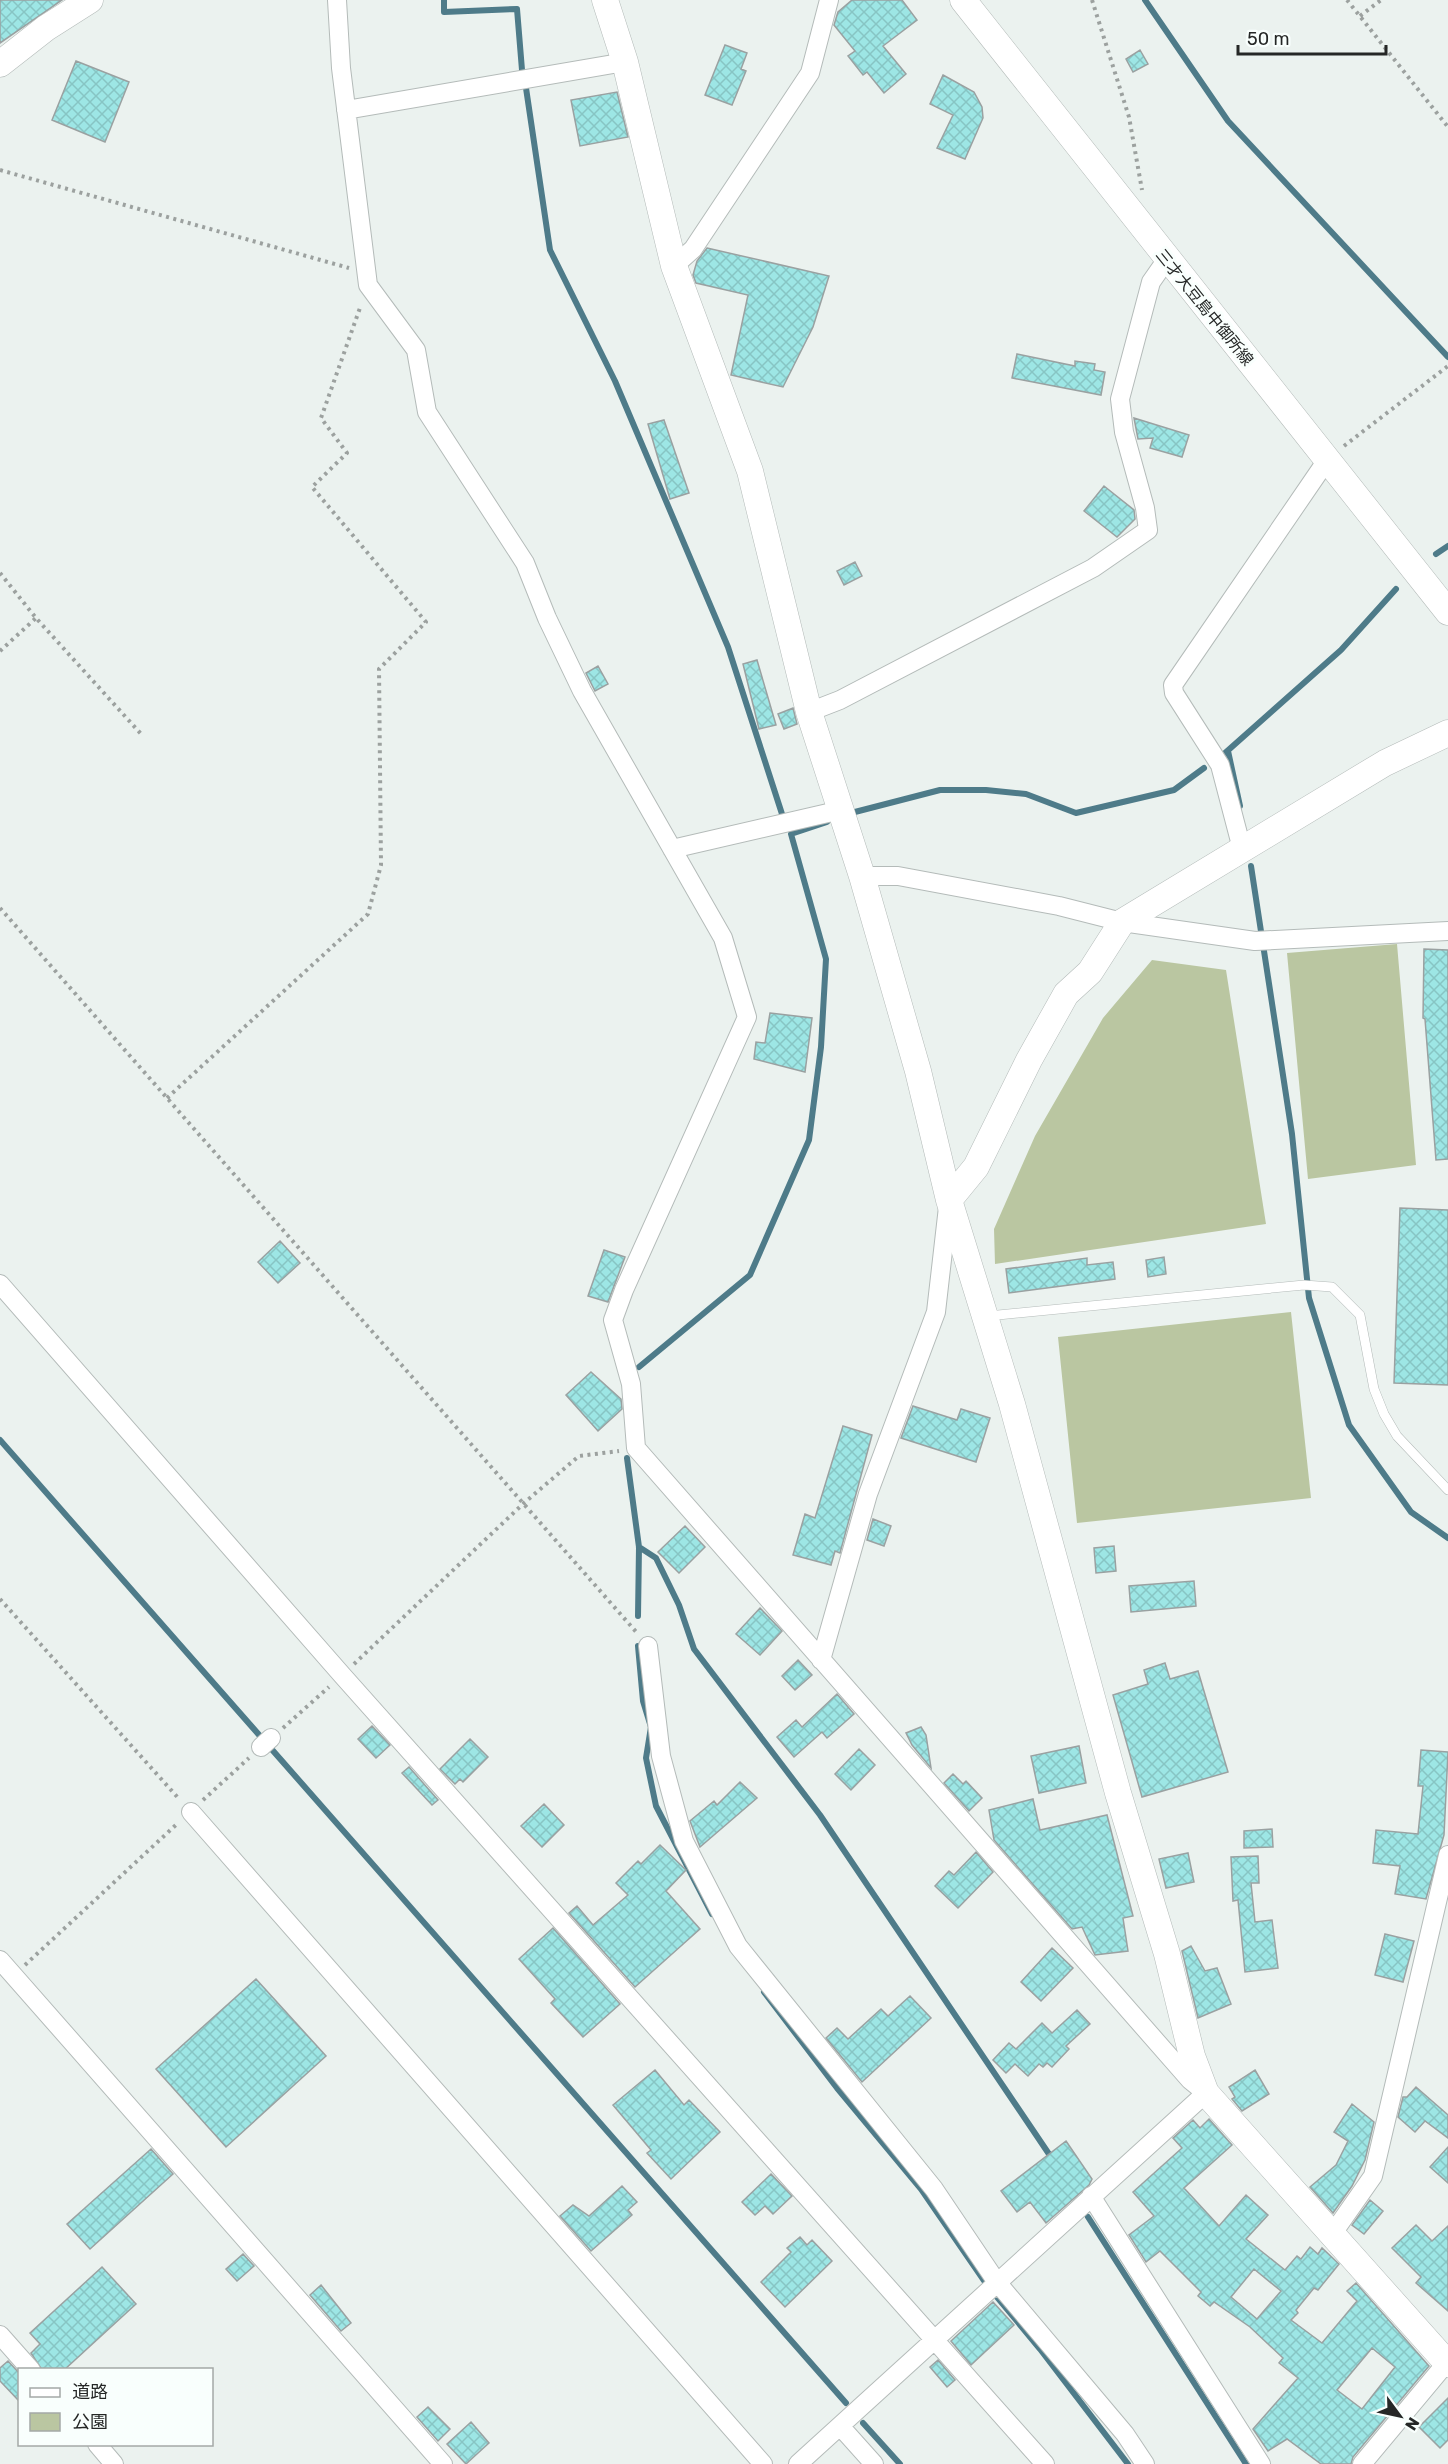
<svg xmlns="http://www.w3.org/2000/svg" width="1448" height="2464" font-family="Rubik,'Noto Sans JP',sans-serif">
	<style>
		.green { fill: #bac6a1 }
		.lines { fill: none; stroke-linecap: round; stroke-linejoin: round }
		.stream { stroke: #4e7b89; stroke-width: 6 }
		.building { fill: url(#building-cross-hatch); stroke: #9aa1a1; stroke-width: 1.5; fill-rule: evenodd }
		.lane-casing { stroke: #b4bbb9; stroke-width: 10 }
		.street-casing { stroke: #b4bbb9; stroke-width: 20 }
		.secondary-casing { stroke: #b4bbb9; stroke-width: 27 }
		.path { stroke: #9ca19f; stroke-width: 4; stroke-dasharray: 3 4.5; stroke-linecap: butt }
		.lane { stroke: #fff; stroke-width: 9 }
		.street { stroke: #fff; stroke-width: 18 }
		.secondary { stroke: #fff; stroke-width: 26 }
		.labels { text-anchor: middle; stroke-width: 6; stroke-linejoin: round; paint-order: stroke }
		.street-label { font-size: 16px; fill: #252726; stroke: #f9fffd }
	</style>
	<defs>
		<pattern id="building-cross-hatch" width="8" height="8" patternUnits="userSpaceOnUse" patternTransform="scale(1.5)"><rect width="8" height="8" fill="#9de6e5"/><path d="M0 0l8 8M0 8l8-8" fill="none" stroke="#87c5c4"/></pattern>
	</defs>
	<rect width="100%" height="100%" fill="#ebf2ef"/>
	<path class="green" d="M1397,944L1416,1165L1308,1179L1287,953Z
		M1152,960L1226,970L1266,1224L995,1264L994,1229L1035,1136L1103,1018Z
		M1291,1312L1311,1498L1077,1523L1058,1337Z"/>
	<g class="lines">
		<path class="stream" d="M444,0V12L517,9L522,70
			M1145,0L1228,121L1448,357
			M526,88L550,250L615,381L728,647L782,814
			M1436,554L1448,546
			M1228,751L1240,806
			M1225,753L1341,650L1396,589
			M851,813L940,790H986L1026,794L1076,813L1174,790L1204,768
			M1251,866L1292,1134L1309,1298L1349,1425L1411,1512L1448,1538
			M639,1367L750,1275L809,1140L821,1047L826,959L791,834L827,822
			M0,1440L846,2403
			M627,1458L639,1547L638,1616
			M639,1547L656,1558L679,1605L694,1649L820,1815L1053,2160
			M638,1646L643,1701L651,1727L646,1758L656,1806L712,1914
			M764,1992L837,2088L921,2189L985,2282
			M1088,2217L1246,2464
			M997,2297L1040,2349L1128,2464
			M863,2423L900,2464"/>
	</g>
	<path class="building" d="M0,0H62L0,43Z
		M852,0H902L917,20L883,46L906,74L884,93L867,72L863,75L848,56L855,51L834,25L838,12Z
		M725,45L747,53L741,69L746,71L732,105L705,95Z
		M1140,50L1148,64L1133,72L1126,59Z
		M76,61L129,82L105,142L52,120Z
		M943,75L974,92L982,107L983,118L965,159L937,148L953,115L930,104Z
		M617,92L628,137L580,146L571,100Z
		M707,248L829,276L813,327L783,387L731,375L748,295L696,283L693,275L697,261Z
		M1017,354L1075,366V361L1095,364L1094,370L1105,372L1101,395L1012,378Z
		M1134,418L1189,435L1182,457L1150,448L1153,438L1138,439Z
		M664,420L689,493L670,499L648,424Z
		M1104,486L1134,510L1135,519L1117,537L1084,511Z
		M855,562L862,576L844,585L837,571Z
		M757,660L776,725L759,729L743,664Z
		M598,666L608,684L595,691L586,673Z
		M793,708L797,724L784,729L778,714Z
		M1424,949L1448,950V1159L1436,1160L1425,1019L1423,1018Z
		M770,1013L812,1018L805,1072L754,1059L756,1042L765,1043Z
		M1400,1208L1448,1210V1385L1394,1383Z
		M280,1241L300,1263L278,1283L258,1262Z
		M604,1250L625,1257L608,1302L588,1296Z
		M1164,1257L1166,1274L1148,1277L1146,1260Z
		M1087,1258V1265L1113,1262L1115,1279L1009,1293L1006,1269Z
		M591,1372L621,1399L622,1409L598,1431L566,1395Z
		M913,1406L957,1420L961,1409L990,1418L976,1462L901,1438Z
		M843,1426L872,1435L840,1553L835,1551L831,1565L793,1555L805,1514L815,1518Z
		M873,1519L891,1526L884,1546L867,1540Z
		M685,1526L705,1547L679,1573L658,1552Z
		M1114,1546L1116,1571L1096,1573L1094,1548Z
		M1194,1581L1196,1606L1131,1612L1129,1586Z
		M760,1608L782,1631L760,1655L736,1634Z
		M798,1660L812,1675L795,1690L782,1676Z
		M1165,1663L1170,1679L1198,1671L1228,1772L1142,1797L1113,1695L1148,1684L1144,1670Z
		M837,1694L854,1714L827,1738L822,1732L794,1757L777,1737L796,1720L802,1727Z
		M372,1726L390,1745L376,1758L358,1739Z
		M921,1727L926,1735L931,1768L912,1745L906,1733Z
		M470,1739L488,1757L463,1782L460,1779L455,1784L440,1769Z
		M1079,1746L1086,1783L1039,1793L1031,1756Z
		M859,1749L875,1765L851,1790L835,1774Z
		M1421,1750L1448,1752L1444,1835L1426,1899L1395,1894L1400,1866L1373,1863L1376,1830L1418,1834L1423,1786H1418Z
		M409,1767L438,1800L432,1805L402,1773Z
		M953,1774L963,1784L966,1781L982,1798L969,1811L944,1783Z
		M740,1782L757,1798L700,1847L690,1821L714,1801L717,1805Z
		M1033,1799L1040,1830L1107,1815L1133,1916L1123,1918L1128,1951L1095,1955L1082,1927L1072,1929L994,1840L989,1810Z
		M544,1804L564,1825L542,1847L521,1826Z
		M1272,1829L1273,1847L1244,1848V1831Z
		M660,1845L686,1870L666,1891L700,1929L635,1987L569,1913L577,1906L593,1925L628,1895L616,1883L638,1861L641,1864Z
		M976,1852L993,1872L958,1908L935,1886L949,1871L954,1875Z
		M1188,1853L1194,1882L1166,1888L1159,1859Z
		M1258,1856L1259,1883H1251L1255,1922L1272,1920L1278,1968L1245,1972L1238,1900L1233,1901L1231,1857Z
		M553,1928L620,2004L583,2037L551,2003L555,1999L519,1959Z
		M1385,1934L1414,1941L1403,1982L1375,1975Z
		M1191,1946L1205,1971L1217,1968L1231,2004L1198,2018L1182,1951Z
		M1052,1948L1073,1968L1041,2001L1021,1982Z
		M256,1979L326,2056L226,2147L156,2069Z
		M910,1996L931,2018L862,2082L826,2038L837,2028L848,2039L881,2009L888,2016Z
		M1077,2010L1090,2024L1066,2046L1069,2049L1052,2067L1047,2063L1043,2067L1039,2064L1028,2076L1015,2064L1006,2073L993,2060L1009,2043L1016,2049L1042,2023L1052,2033Z
		M655,2070L684,2105L689,2100L720,2132L671,2179L647,2153L651,2150L613,2105Z
		M1255,2070L1269,2094L1242,2111L1232,2099L1235,2097L1229,2087Z
		M1416,2087L1448,2115V2138L1425,2121L1415,2132L1398,2117L1403,2097H1407Z
		M1352,2104L1374,2122L1365,2160L1352,2186L1333,2213L1310,2187L1336,2165L1348,2141L1334,2132Z
		M1209,2119L1232,2145L1184,2188L1219,2226L1246,2195L1268,2215L1246,2239L1285,2270L1297,2256L1301,2259L1310,2247L1318,2254L1322,2248L1339,2264L1318,2290L1314,2288L1296,2310L1298,2313L1291,2320L1322,2343L1357,2301L1347,2291L1356,2283L1429,2366L1353,2457L1351,2464H1321L1287,2439L1268,2451L1253,2429L1298,2378L1279,2363L1283,2358L1250,2327L1214,2302L1210,2306L1198,2296L1201,2292L1160,2251L1146,2262L1129,2235L1154,2216L1133,2192L1182,2148L1173,2138L1193,2120L1200,2128ZM1254,2269L1281,2291L1257,2319L1231,2297ZM1372,2348L1395,2367L1362,2409L1337,2390Z
		M1066,2141L1092,2179L1089,2185L1046,2223L1030,2202L1017,2212L1001,2191Z
		M1448,2147V2183L1430,2167Z
		M151,2149L173,2174L90,2249L67,2224Z
		M771,2174L792,2196L773,2214L765,2206L755,2215L742,2202Z
		M622,2186L637,2202L628,2210L632,2215L591,2251L560,2216L573,2205L589,2216Z
		M1370,2200L1383,2211L1364,2234L1352,2225Z
		M1416,2225L1432,2241L1448,2226V2311L1416,2283L1421,2277L1392,2248Z
		M800,2237L807,2245L812,2240L832,2261L785,2307L761,2282L791,2252L787,2248Z
		M243,2254L254,2266L237,2281L226,2269Z
		M102,2267L136,2304L64,2370H42L31,2353L40,2344L30,2333Z
		M321,2285L351,2323L341,2331L310,2295Z
		M993,2302L1014,2325L971,2365L951,2341Z
		M938,2360L955,2380L947,2387L930,2367Z
		M8,2361L20,2374V2402L0,2381V2368Z
		M1448,2398V2440L1440,2448L1419,2427Z
		M428,2407L450,2429L438,2441L417,2417Z
		M471,2422L489,2443L466,2464L447,2444Z"/>
	<g class="lines">
		<g class="lane-casing">
			<path id="lane" d="M988,1316L1304,1285L1332,1287L1360,1315L1374,1389L1384,1414L1397,1436L1448,1490"/>
		</g>
		<g class="street-casing">
			<path id="street" d="M337,0L341,68L368,285L416,350L427,412L525,563L547,618L582,691L723,938L747,1017L624,1290L613,1320L631,1384L636,1448L1190,2080L1206,2093L798,2464
				M346,110L625,62
				M674,266L693,249L810,73L829,0
				M809,712L840,700L1093,568L1148,530L1145,508L1124,432L1120,399L1151,282L1167,259
				M672,849L841,810
				M1242,849L1220,765L1174,693L1173,685L1327,460
				M862,876H898L1059,906L1122,922L1255,941L1448,931
				M0,1284L342,1675L1045,2464
				M648,1646L661,1756L684,1841L738,1946L934,2189L996,2281L1125,2434L1145,2464
				M821,1660L868,1494L936,1312L948,1207
				M261,1747L271,1738
				M191,1812L763,2464
				M0,1960L443,2464
				M1091,2196L1261,2464
				M1333,2233L1373,2176L1448,1855
				M0,2335L31,2370
				M840,2426L874,2464
				M97,2444L114,2464
				M1362,2464L1448,2361"/>
		</g>
		<g class="secondary-casing">
			<path id="secondary" d="M605,0L625,62L674,266L750,471L809,712L862,876L918,1071L949,1200L1012,1404L1118,1793L1167,1954L1192,2056L1206,2093L1448,2364
				M963,0L1448,612
				M0,64L46,28L90,0
				M949,1200L976,1167L1029,1060L1066,994L1090,972L1122,922L1385,763L1448,733"/>
		</g>
		<path class="path" d="M1092,0L1129,117L1142,190
			M1347,0L1448,127
			M1360,16L1381,0
			M0,170L349,268
			M1344,446L1448,366
			M0,573L36,618L142,735
			M0,651L36,618
			M0,908L638,1634
			M167,1098L368,914L381,865L379,669L426,622L312,487L347,453L321,418L361,305
			M0,1599L180,1800
			M354,1664L524,1503L579,1456L619,1451
			M283,1728L329,1687
			M203,1800L249,1758
			M25,1965L178,1823"/>
		<use href="#lane" class="lane"/>
		<use href="#street" class="street"/>
		<use href="#secondary" class="secondary"/>
	</g>
	<g class="labels">
		<g class="street-label">
			<text transform="translate(1205 307) rotate(51)" y="6">三才大豆島中御所線</text>
		</g>
	</g>
	<rect x="18" y="2368" width="195" height="78" fill="#f9fffd" stroke="#a4a9a7" stroke-width="1.5"/>
	<rect x="30" y="2388" width="30" height="9" fill="#ffffff" stroke="#a4a9a7" stroke-width="1.5"/>
	<text x="72" y="2398" font-size="18" fill="#252726">道路</text>
	<rect x="30" y="2413" width="30" height="18" fill="#bac6a1" stroke="#a4a9a7" stroke-width="1.5"/>
	<text x="72" y="2428" font-size="18" fill="#252726">公園</text>
	<g transform="translate(1400 2416) rotate(123)" stroke="#f9fffd" stroke-width="4.5" paint-order="stroke">
	<path d="M0-4.5L10 22L0 15L-10 22Z" fill="#252726"/>
	<text y="-9" font-size="16" font-weight="bold" text-anchor="middle" fill="#252726">N</text>
	</g>
	<path d="M1238 45v9h148v-9" fill="none" stroke="#252726" stroke-width="3"/>
	<text x="1247" y="45" font-size="18" fill="#252726" stroke="#f9fffd" stroke-width="4.5" paint-order="stroke">50 m</text>
</svg>
